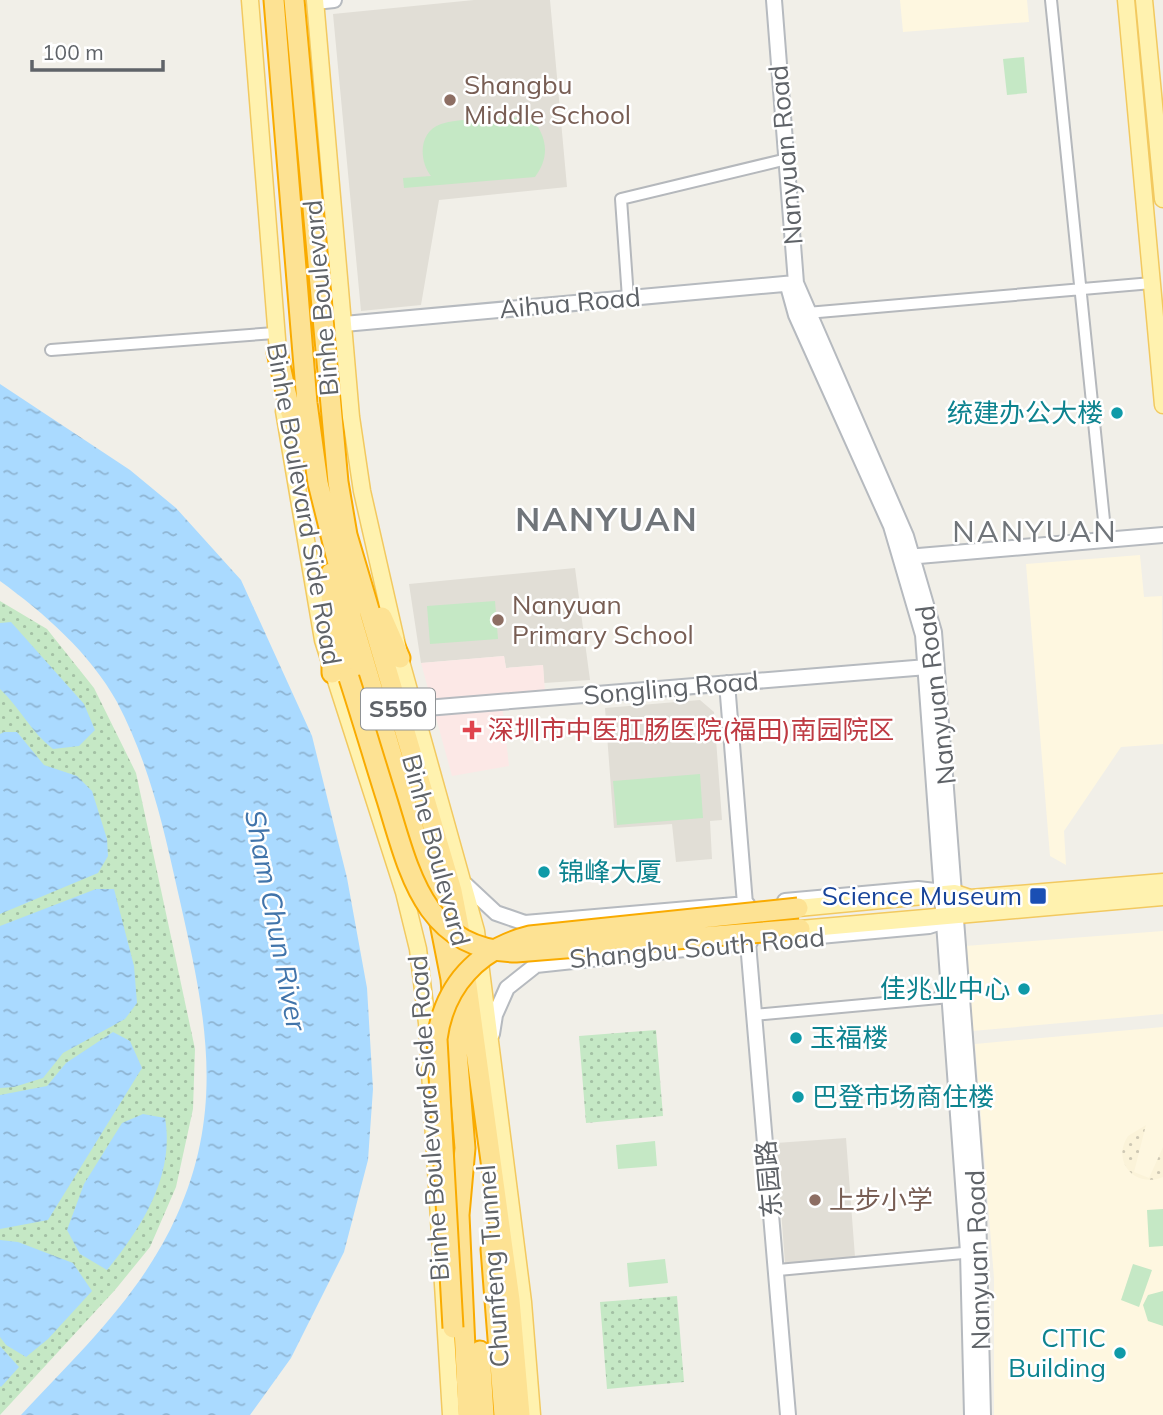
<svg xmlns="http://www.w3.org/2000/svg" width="1163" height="1415" font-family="Mulish,'Noto Sans SC',sans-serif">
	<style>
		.commercial { fill: #fef7e0 }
		.education { fill: #e1ded6 }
		.medical { fill: #fce8e6 }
		.green { fill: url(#green-dots) }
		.sand { fill: url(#sand-dots) }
		.pitch { fill: #c5e8c5 }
		.water { fill: url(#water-ripples) }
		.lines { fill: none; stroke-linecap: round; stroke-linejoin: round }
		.street-casing { stroke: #b5b8bc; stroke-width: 14 }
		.secondary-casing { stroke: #b6babf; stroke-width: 18 }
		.primary-casing { stroke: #f2c960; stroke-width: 19 }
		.highway-casing { stroke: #f9ab00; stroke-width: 23 }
		.street { stroke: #fff; stroke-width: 10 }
		.secondary { stroke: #fff; stroke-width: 14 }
		.primary { stroke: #fff2af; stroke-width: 16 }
		.highway { stroke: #fde293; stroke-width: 19 }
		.highway-bridge-casing { stroke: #f9ab00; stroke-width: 23; stroke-linecap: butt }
		.highway-bridge { stroke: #fde293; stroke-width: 19 }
		.education-dot { fill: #8d6e63; stroke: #fff; stroke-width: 2.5 }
		.culture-dot { fill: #0f9aa8; stroke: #fff; stroke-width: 2.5 }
		.health-dot { fill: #e0444e; stroke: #fff; stroke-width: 2.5 }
		.transit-dot { fill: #1a4fb4; stroke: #fff; stroke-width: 2.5 }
		.labels { text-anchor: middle; stroke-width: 5; stroke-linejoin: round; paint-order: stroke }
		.shield { fill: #fff; stroke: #8f9295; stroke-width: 2 }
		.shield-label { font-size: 24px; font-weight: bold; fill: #5f6368 }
		.education-label { font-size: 26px; fill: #785e54; stroke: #fff; text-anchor: start }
		.street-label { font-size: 26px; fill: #5f6368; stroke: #fff }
		.culture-label { font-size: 26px; fill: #0d838f; stroke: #fff; text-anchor: end }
		.health-label { font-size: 26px; fill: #be3a42; stroke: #fff; text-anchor: start }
		.transit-label { font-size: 26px; fill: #164399; stroke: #fff; text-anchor: end }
		.water-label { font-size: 28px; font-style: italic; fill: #4174aa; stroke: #fff }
		.quarter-label { font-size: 30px; letter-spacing: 2px; fill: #70757a; stroke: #fff }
		.district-label { font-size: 33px; font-weight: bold; letter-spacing: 2px; fill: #70757a; stroke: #fff }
	</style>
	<defs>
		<pattern id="green-dots" width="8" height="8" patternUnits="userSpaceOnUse" patternTransform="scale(1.75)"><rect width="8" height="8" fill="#c5e8c5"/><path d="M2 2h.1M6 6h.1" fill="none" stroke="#a3c0a4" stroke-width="1.8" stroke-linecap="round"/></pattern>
		<pattern id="sand-dots" width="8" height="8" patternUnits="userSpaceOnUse" patternTransform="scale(1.75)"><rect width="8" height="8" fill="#fbf3d9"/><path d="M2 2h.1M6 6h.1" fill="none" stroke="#cec8b4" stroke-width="1.8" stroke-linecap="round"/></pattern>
		<pattern id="water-ripples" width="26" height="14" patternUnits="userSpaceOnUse" patternTransform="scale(1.75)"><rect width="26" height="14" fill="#aadaff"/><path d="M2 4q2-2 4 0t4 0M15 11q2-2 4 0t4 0" fill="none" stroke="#8eb4d2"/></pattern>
	</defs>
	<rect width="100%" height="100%" fill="#f1efe8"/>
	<path class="commercial" d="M900,0H1027L1029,22L903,32Z
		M1140,555L1144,597L1162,596L1163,744L1121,747L1064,831L1066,865L1050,856L1026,564Z
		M1163,931V1014L972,1031L965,946Z
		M1163,1027V1415H994V1278L975,1044Z"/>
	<path class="education" d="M474,0H550L567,187L439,200L421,305L361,311L333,14Z
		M575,568L590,680L544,683L543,665L506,668L504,656L421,663L409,584Z
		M700,700L714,712L722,820L710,821L712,859L676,862L672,824L614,828L605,708Z
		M846,1138L855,1257L785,1263L776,1143Z"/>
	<path class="medical" d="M504,656L506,668L543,665L545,691L501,695L509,766L452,776L421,663Z"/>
	<path class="green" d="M0,601L47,629L94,688L136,773L195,1049L193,1109L176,1187L150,1247L115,1290L0,1415Z
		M656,1030L663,1116L586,1123L579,1036Z
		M677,1296L684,1382L607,1389L600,1302Z"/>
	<path class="sand" d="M1146,1125L1134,1172L1149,1178L1163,1147V1177C1135,1189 1111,1161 1128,1136Z"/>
	<path class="pitch" d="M1024,57L1027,93L1007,95L1003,59Z
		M525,117L534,121C548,140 549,158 535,177L404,188L403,178L431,176C419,161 418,132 441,124C464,117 501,119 525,117Z
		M495,601L498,639L430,644L427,606Z
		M700,774L703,818L617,825L613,781Z
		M655,1141L657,1166L618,1169L616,1145Z
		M1163,1209V1246L1149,1247L1147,1210Z
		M665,1259L668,1283L629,1287L627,1263Z
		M1133,1264L1152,1270L1139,1307L1121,1300Z
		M1163,1291V1326L1148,1321L1143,1305L1148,1295Z"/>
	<path class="water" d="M0,384L130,470L176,508L241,580L312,736L347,878L367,988L373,1089L368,1160L344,1252L291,1358L250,1415H21C79,1353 142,1294 177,1215C228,1102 203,1003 177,888C163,824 148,761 117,702C90,653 44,613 0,581Z
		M11,622L84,704L95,730L79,746L53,749C31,732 20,708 0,689V623Z
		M4,732H17L44,765L77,776L92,791L107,839L108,856L98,873L0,914V734Z
		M96,889H114L134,966L137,1003L125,1019L63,1053L43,1078L14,1087L0,1088V926Z
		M113,1032L130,1041L142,1068L48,1220L0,1229V1095L47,1086L66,1063Z
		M143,1114L165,1118C175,1175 142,1227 107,1270L80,1254L67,1230L84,1184L122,1123Z
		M0,1240L18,1242L73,1263L92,1291L48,1339L26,1357L6,1345L0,1337Z
		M0,1346L19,1367L1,1387L0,1386Z"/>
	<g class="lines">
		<g class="street-casing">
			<path id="street" d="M1051,0L1106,540
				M628,298L621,199L787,159
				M807,313L1152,283
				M51,350L275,333
				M754,1015L950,997
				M778,1270L974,1252"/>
		</g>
		<g class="secondary-casing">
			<path id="secondary" d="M774,0L796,283L906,536L934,632L978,1207L983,1415
				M315,2L334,0
				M788,286L796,315L891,526L923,635L968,1252L972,1415
				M344,324L795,283
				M907,557L1163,535
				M727,683L745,904
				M414,709L927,667
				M466,885L496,913L525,923L747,904
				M785,901L918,889L935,891
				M787,939L929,926L951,919
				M748,943L788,1415
				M492,1034L495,1015L507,988L536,965L750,942"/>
		</g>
		<g class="primary-casing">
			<path id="primary" d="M250,0L279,364
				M315,0L351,417L362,491L400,658L476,931L523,1302L532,1415
				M1126,0L1163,405
				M1144,0L1163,199
				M284,411L323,640L404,892L418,949L427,1023L451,1415
				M798,908L955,893L970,898L1163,882
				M800,929L1163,897"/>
		</g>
		<g class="highway-casing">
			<path id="highway" d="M274,0L307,403L318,483L352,620L437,908L451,979L465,1148L459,1215L468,1415
				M294,0L338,482L347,535L452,891L459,927L510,1300L520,1415
				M277,352L290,410L305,452
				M331,573L332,673
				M338,617L349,678
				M382,617L400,658
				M491,1249L504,1415
				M480,1351L484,1415"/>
		</g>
		<use href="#street" class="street"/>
		<use href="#secondary" class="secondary"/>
		<use href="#primary" class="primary"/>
		<use href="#highway" class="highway"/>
		<g class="highway-bridge-casing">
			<path id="highway-bridge" d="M349,678C362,718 374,759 387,800C409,871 424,950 516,952L800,929
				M453,1328L437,1039C444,986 478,949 530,936L798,908"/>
		</g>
		<use href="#highway-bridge" class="highway-bridge"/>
	</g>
	<g class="education-dot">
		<circle cx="450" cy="100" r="7"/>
		<circle cx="498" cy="620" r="7"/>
		<circle cx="815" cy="1200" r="7"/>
	</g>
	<g class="culture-dot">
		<circle cx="1117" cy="413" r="7"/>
		<circle cx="544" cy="872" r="7"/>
		<circle cx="1024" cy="989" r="7"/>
		<circle cx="796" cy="1038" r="7"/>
		<circle cx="798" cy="1097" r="7"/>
		<circle cx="1120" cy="1353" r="7"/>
	</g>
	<path class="health-dot" d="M468.5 719.5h7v7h7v7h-7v7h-7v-7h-7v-7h7z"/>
	<rect class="transit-dot" x="1029" y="887" width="18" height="18" rx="3.5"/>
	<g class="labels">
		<rect class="shield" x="361" y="688.5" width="74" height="41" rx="5"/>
		<g class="shield-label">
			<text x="398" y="717">S550</text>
		</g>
		<g class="education-label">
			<text x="464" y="94">Shangbu<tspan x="464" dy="30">Middle School</tspan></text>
			<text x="512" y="614">Nanyuan<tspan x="512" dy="30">Primary School</tspan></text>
			<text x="829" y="1209">上步小学</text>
		</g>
		<g class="street-label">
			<text transform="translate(786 155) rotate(-95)" y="9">Nanyuan Road</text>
			<text transform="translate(321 298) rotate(-95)" y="9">Binhe Boulevard</text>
			<text transform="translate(570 303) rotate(-5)" y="9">Aihua Road</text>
			<text transform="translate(304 504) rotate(80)" y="9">Binhe Boulevard Side Road</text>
			<text transform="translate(671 688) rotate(-5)" y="9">Songling Road</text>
			<text transform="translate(936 695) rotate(-97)" y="9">Nanyuan Road</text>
			<text transform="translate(436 850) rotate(75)" y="9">Binhe Boulevard</text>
			<text transform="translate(697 948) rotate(-5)" y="9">Shangbu South Road</text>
			<text transform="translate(429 1118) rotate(-94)" y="9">Binhe Boulevard Side Road</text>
			<text transform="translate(769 1179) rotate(-95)" y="9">东园路</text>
			<text transform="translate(978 1260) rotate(-92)" y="9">Nanyuan Road</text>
			<text transform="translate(493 1266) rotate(-94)" y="9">Chunfeng Tunnel</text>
		</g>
		<g class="culture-label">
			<text x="1103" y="422">统建办公大楼</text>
			<text x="558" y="881" text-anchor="start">锦峰大厦</text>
			<text x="1010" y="998">佳兆业中心</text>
			<text x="810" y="1047" text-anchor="start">玉福楼</text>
			<text x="812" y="1106" text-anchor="start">巴登市场商住楼</text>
			<text x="1106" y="1347">CITIC<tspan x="1106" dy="30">Building</tspan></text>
		</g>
		<g class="health-label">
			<text x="488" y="739">深圳市中医肛肠医院(福田)南园院区</text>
		</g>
		<g class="transit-label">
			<text x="1022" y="905">Science Museum</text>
		</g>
		<g class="water-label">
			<text transform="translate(276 920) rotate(79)" y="10">Sham Chun River</text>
		</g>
		<g class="quarter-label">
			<text x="1035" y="542">NANYUAN</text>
		</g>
		<g class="district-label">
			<text x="607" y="531">NANYUAN</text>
		</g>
	</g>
	<path d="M32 60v10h131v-10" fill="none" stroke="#5f6368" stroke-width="3.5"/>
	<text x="42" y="60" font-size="21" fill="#5f6368" stroke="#ffffff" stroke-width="5" paint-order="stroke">100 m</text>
</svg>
